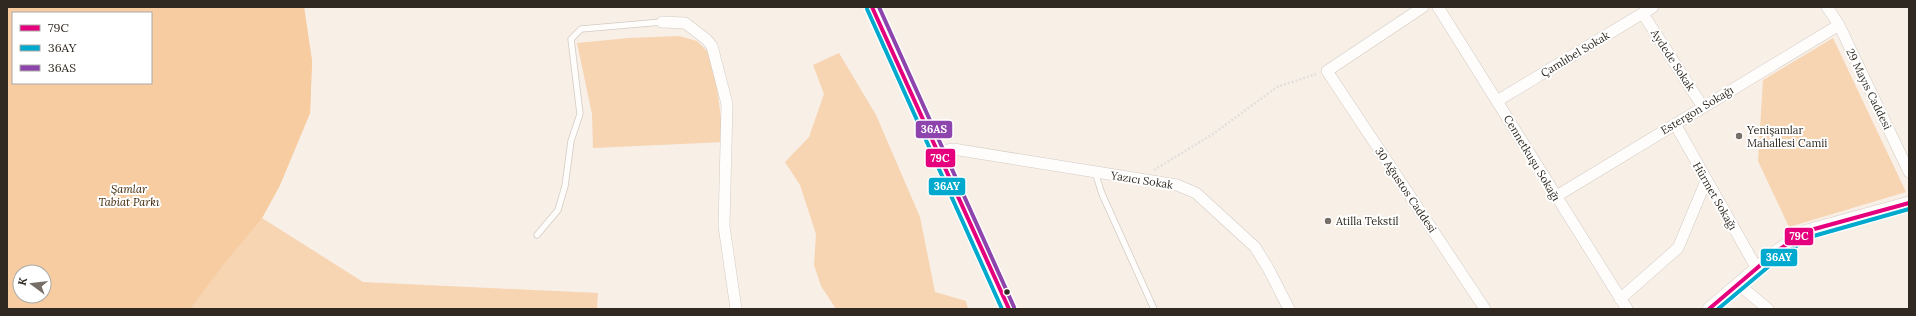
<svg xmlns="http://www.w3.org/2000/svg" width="1916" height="316" font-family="Lora,serif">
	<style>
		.green { fill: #f7d4b2; fill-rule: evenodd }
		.forest { fill: #f6cca0; fill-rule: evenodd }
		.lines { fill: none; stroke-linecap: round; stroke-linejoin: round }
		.service-casing { stroke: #d3cbc4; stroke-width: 7 }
		.minor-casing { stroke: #d3cbc4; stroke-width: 12 }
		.tertiary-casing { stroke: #d3cbc4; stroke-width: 14 }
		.secondary-casing { stroke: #d3cbc4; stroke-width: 16 }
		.path { stroke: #e2dfdd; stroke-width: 2.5; stroke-dasharray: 2 2; stroke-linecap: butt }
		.service { stroke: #fefdfb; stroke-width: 5.5 }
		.minor { stroke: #fefdfb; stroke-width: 11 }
		.tertiary { stroke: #fefdfb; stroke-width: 13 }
		.secondary { stroke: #fefdfb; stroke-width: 15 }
		.bus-1-casing { stroke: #fff; stroke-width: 7 }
		.bus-2-casing { stroke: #fff; stroke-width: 7 }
		.bus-3-casing { stroke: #fff; stroke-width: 7 }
		.bus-1 { stroke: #e5007d; stroke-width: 4 }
		.bus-2 { stroke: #00a9ce; stroke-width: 4 }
		.bus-3 { stroke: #8e44ad; stroke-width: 4 }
		.poi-dot { fill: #766e67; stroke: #fff; stroke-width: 1.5 }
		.bus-dot { fill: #302922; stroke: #fff; stroke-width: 1.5 }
		.labels { text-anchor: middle; stroke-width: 4; stroke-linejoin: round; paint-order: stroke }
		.street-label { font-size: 11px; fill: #302922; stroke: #fff }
		.poi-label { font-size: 11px; fill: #302922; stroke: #fff; text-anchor: start }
		.park-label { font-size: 11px; font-style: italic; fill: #3d2202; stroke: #fff }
		.line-badge { stroke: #fff; stroke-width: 1.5 }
		.badge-label { font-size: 11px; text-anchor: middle; font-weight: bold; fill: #fff }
	</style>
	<rect width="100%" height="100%" fill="#f8efe7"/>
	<path class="green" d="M7,7H304L312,61L310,113L280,185L262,218L363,282L598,293L597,309H7ZM13,13H151V83H13ZM20,272H44V296H20Z
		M679,36L697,41L709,53L717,88L724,142L593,148L592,114L577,43L629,38Z
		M1833,38L1906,192L1789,227L1758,161L1763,80Z
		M839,53L876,115L920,217L935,292L966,301L968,309H836L821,286L814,265L816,234L800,185L785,162L809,137L824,94L813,65Z"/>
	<path class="forest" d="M7,7H304L312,61L310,113L280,185L262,218L223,265L190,309H7ZM13,13H151V83H13ZM20,272H44V296H20Z"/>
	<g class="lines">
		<g class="service-casing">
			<path id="service" d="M1095,172L1102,194L1154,309
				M537,235L558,210L565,186L571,141L580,114L571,39L581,29L662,22"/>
		</g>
		<g class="minor-casing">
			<path id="minor" d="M1423,7L1327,71L1485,309
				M1438,7L1627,309
				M1827,7L1839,25L1909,172
				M1643,14L1703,107
				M662,22L685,23L706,39L712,46L727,104L724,226L736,309
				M1497,101L1653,7
				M1675,124L1756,267
				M937,152L953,149L1177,185L1196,193L1255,247L1268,268L1289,309
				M1555,197L1839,25
				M1738,284L1768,309
				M1620,299L1678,248L1706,181"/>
		</g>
		<g class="tertiary-casing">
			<path id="tertiary" d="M1709,309L1777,251L1807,231L1909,203"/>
		</g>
		<g class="secondary-casing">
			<path id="secondary" d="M872,7L1009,309"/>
		</g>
		<path class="path" d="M1154,170L1213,134L1277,87L1316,74"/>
		<use href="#service" class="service"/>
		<use href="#minor" class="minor"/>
		<use href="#tertiary" class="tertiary"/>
		<use href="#secondary" class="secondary"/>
		<g class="bus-1-casing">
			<path id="bus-1" d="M872,7L1009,309
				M1709,309L1777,251L1807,231L1909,203"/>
		</g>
		<g class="bus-2-casing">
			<path id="bus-2" d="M867,9L1002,309
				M1718,309L1781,256L1810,237L1909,209"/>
		</g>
		<g class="bus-3-casing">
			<path id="bus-3" d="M879,7L1014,307"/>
		</g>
		<use href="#bus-1" class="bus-1"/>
		<use href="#bus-2" class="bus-2"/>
		<use href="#bus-3" class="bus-3"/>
	</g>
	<g class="poi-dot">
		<circle cx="1739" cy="136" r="4"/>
		<circle cx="1328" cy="221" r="4"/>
	</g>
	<circle class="bus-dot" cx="1007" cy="292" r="3.5"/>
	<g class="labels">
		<g class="street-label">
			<text transform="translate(1575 54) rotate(-31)" y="4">Çamlıbel Sokak</text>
			<text transform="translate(1673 60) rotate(57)" y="4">Aydede Sokak</text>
			<text transform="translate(1869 89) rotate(64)" y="4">29 Mayıs Caddesi</text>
			<text transform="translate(1697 110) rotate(-31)" y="4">Estergon Sokağı</text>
			<text transform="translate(1532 158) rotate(59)" y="4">Cennetkuşu Sokağı</text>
			<text transform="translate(1142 180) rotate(9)" y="4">Yazıcı Sokak</text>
			<text transform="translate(1406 190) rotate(56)" y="4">30 Ağustos Caddesi</text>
			<text transform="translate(1715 196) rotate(60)" y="4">Hürmet Sokağı</text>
		</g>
		<g class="poi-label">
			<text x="1747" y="134">Yenişamlar<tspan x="1747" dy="13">Mahallesi Camii</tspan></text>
			<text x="1336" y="225">Atilla Tekstil</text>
		</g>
		<g class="park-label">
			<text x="129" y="193">Şamlar<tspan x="129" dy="13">Tabiat Parkı</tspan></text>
		</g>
	</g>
	<g class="line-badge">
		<rect x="915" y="120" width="38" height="19" rx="4" fill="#8e44ad"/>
		<rect x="925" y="148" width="31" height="20" rx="4" fill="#e5007d"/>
		<rect x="928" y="177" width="38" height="19" rx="4" fill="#00a9ce"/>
		<rect x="1784" y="227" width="30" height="19" rx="4" fill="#e5007d"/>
		<rect x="1760" y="248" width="38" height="19" rx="4" fill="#00a9ce"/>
	</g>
	<g class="badge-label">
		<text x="934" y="133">36AS</text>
		<text x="940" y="162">79C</text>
		<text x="947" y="190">36AY</text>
		<text x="1799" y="240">79C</text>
		<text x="1779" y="261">36AY</text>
	</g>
	<rect width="1916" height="316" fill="none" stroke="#302922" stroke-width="16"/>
	<rect x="12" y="12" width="140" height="72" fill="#ffffff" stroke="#aca9a7"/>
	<rect x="20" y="25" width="20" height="6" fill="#e5007d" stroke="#aca9a7"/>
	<text x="48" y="32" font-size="12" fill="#302922">79C</text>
	<rect x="20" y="45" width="20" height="6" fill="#00a9ce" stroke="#aca9a7"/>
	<text x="48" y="52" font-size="12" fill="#302922">36AY</text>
	<rect x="20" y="65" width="20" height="6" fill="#8e44ad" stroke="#aca9a7"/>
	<text x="48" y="72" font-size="12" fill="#302922">36AS</text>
	<g transform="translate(32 284) rotate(285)"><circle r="19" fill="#ffffff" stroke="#aca9a7"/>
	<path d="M0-3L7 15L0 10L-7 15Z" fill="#766e67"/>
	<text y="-6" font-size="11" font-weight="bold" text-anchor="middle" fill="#302922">K</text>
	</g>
</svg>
